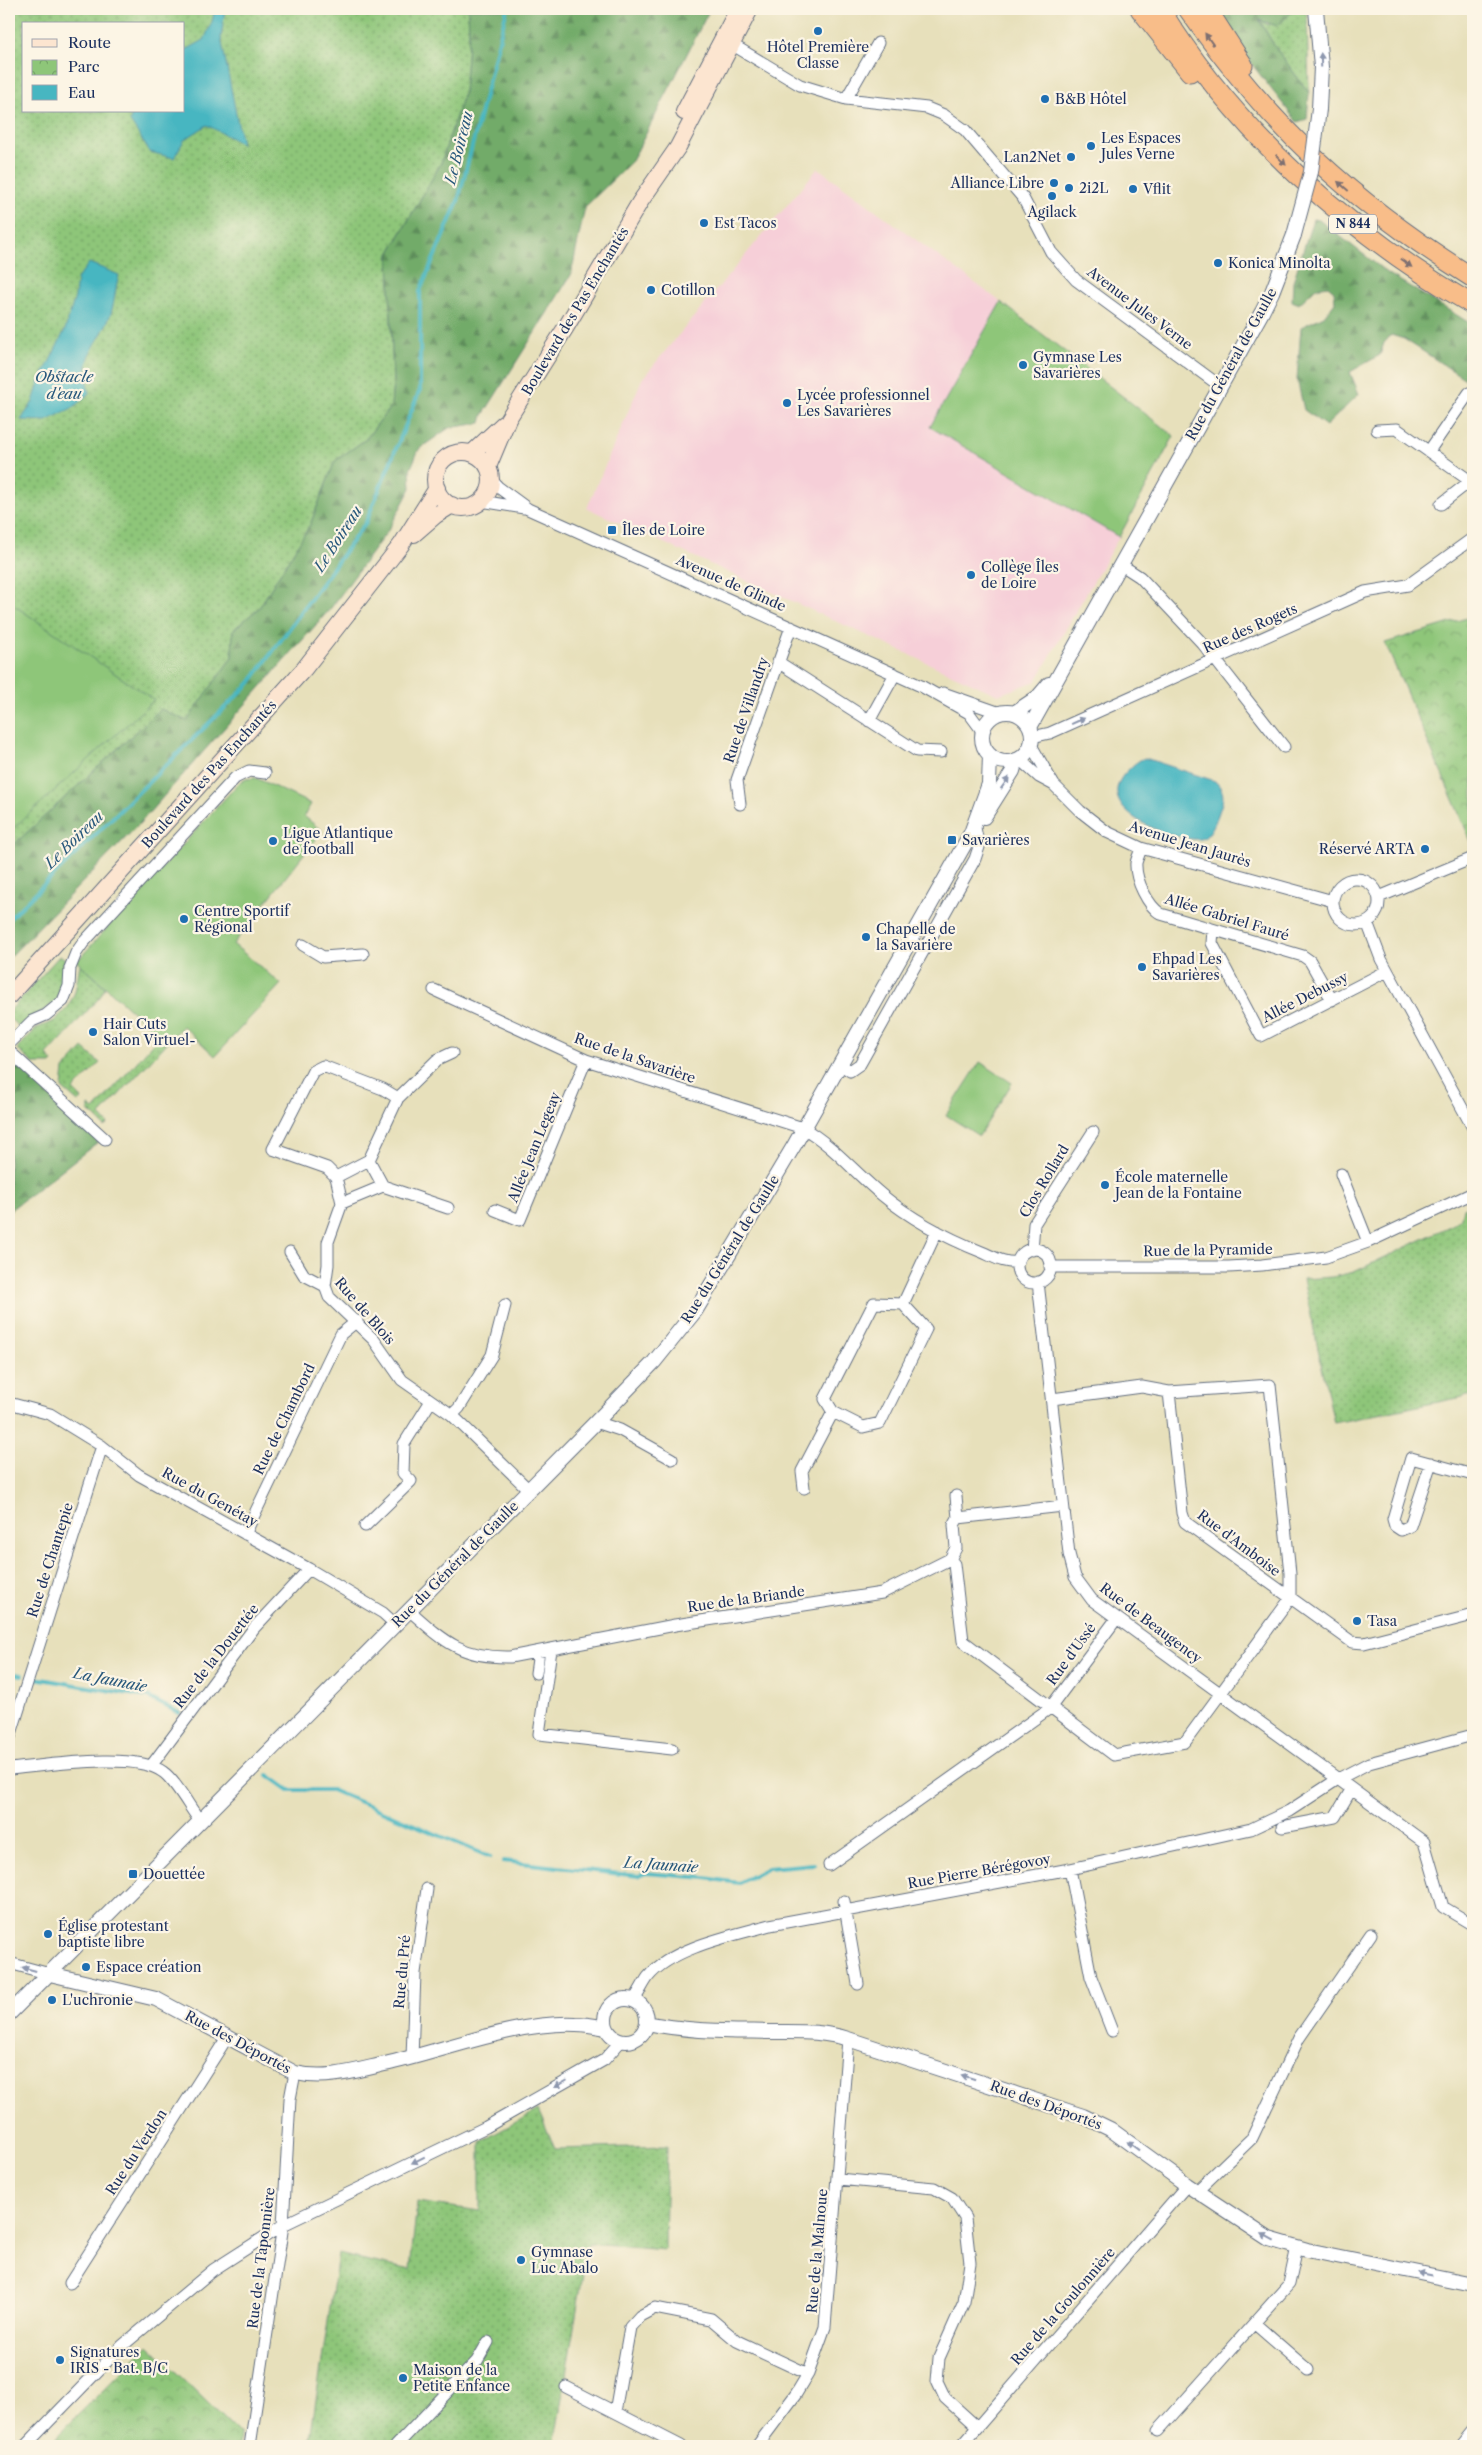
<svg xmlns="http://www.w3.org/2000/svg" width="1482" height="2455" font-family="'Libre Caslon Text',serif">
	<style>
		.built { fill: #f6cfd8 }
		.grass { fill: url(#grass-dots); stroke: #547a6c; fill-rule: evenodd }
		.forest { fill: url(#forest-firs); stroke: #466d64 }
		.park { fill: url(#park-crowns); stroke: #547a6c }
		.garden { fill: #8ec679; stroke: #547a6c }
		.water { fill: #47b6c1; stroke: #317290 }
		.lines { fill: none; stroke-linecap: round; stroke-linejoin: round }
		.stream { stroke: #47b6c1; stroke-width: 4 }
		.minor-casing { stroke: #626d7f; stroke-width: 13 }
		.tertiary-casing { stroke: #626d7f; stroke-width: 16 }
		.secondary-casing { stroke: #626d7f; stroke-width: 18 }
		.trunk-casing { stroke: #626d7f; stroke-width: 21 }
		.minor { stroke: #fff; stroke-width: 11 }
		.tertiary { stroke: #fff; stroke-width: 14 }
		.secondary { stroke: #fce5d0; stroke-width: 16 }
		.trunk { stroke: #f8bd89; stroke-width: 19 }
		.tertiary-bridge-casing { stroke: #626d7f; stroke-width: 16; stroke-linecap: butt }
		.tertiary-bridge { stroke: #fff; stroke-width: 14 }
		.oneway { fill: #7e6f71 }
		.oneway2 { fill: #8d97ae }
		.poi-dot { fill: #1f6fb2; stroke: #fcf5e5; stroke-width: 2 }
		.labels { text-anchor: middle; stroke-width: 4.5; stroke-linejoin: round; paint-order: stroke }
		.shield { fill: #fcf5e5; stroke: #5e6a86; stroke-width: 1 }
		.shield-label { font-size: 12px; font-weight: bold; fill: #1b2f5e }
		.poi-label { font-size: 14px; fill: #1b2f5e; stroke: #fcf5e5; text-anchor: start }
		.street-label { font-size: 14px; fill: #1b2f5e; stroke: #fcf5e5 }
		.water-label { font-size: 15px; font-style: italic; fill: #28587c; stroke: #fcf5e5 }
	</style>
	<defs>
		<pattern id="grass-dots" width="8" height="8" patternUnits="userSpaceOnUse" patternTransform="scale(1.25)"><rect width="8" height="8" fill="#8ec679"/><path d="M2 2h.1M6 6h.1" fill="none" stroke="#73a166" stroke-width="1.8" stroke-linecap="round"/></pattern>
		<pattern id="forest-firs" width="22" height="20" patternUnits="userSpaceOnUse" patternTransform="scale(1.25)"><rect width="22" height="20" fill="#72ab69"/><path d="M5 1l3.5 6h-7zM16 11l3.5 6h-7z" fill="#5d8c5a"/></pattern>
		<pattern id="park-crowns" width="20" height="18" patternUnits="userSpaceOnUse" patternTransform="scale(1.25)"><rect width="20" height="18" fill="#8ec679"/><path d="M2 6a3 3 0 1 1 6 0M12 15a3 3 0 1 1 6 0" fill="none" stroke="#73a166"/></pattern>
	</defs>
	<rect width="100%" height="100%" fill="#fcf5e5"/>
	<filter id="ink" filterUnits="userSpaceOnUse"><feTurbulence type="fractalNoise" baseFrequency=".02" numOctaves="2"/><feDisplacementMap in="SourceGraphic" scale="10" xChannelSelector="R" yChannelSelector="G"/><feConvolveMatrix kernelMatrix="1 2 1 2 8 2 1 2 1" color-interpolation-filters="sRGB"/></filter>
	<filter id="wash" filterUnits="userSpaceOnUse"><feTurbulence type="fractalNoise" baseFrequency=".0096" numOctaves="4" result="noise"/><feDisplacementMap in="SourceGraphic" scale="20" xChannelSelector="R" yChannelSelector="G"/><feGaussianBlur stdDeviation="1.12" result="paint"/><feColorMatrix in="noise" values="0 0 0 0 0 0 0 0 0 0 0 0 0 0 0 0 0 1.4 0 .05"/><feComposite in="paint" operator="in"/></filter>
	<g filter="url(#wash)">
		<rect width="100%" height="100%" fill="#e7e0bb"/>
		<path class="built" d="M818,168L1001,302L930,427L1119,537L1036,681L998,695L587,508L642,379Z"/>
		<path class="grass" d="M9,9H468L469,33L464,92L441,163L389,254L393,383L391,406L366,439L335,461L310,525L259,608L233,630L232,657L187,722L161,709L9,849ZM24,24H184V111H24Z
			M1293,9H1305L1307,17L1309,93L1275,47L1259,19L1268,25L1291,13Z
			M60,955L65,959C61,972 64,987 57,999C52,1008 29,1017 19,1027L9,1018V1012Z
			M80,964L105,987L100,997L47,1055L53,1062L51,1064H34L17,1049L37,1028L54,1021L68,1007L75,992Z
			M160,1036L167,1043L100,1115L108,1124L105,1127L89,1111V1106L94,1110Z
			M83,1048L100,1063L73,1090L82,1099L78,1102L62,1088L64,1069Z
			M1473,1204V1229L1470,1234L1473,1243V1395L1334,1423L1303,1279L1332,1277L1354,1272L1454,1224L1461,1218L1463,1208Z
			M538,2110L555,2149L667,2146L665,2250L588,2244L554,2446H309L338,2254L410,2270L417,2202L480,2211V2142Z"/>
		<path class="forest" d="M468,9H710L632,161L585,207L571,275L483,415L481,423L449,428L419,449L410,470L411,488L389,529L331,608L140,823L9,958V849L161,709L187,721L232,657L233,630L259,608L310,525L335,461L366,439L391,406L393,383L389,254L441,163L464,92L469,33Z
			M1217,9H1293L1291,13L1277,26L1259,20L1275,47L1309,93L1307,119L1297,122L1236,44Z
			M1313,219L1319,220L1389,274L1473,325V384L1404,339L1391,335L1384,343L1380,355L1350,372L1359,394L1326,426L1304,410L1297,379L1301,327L1324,316L1335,302L1334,291L1328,286L1316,288L1299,304L1292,301L1293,282Z
			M9,1057L98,1142L9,1211Z"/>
		<path class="park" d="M1473,616V846L1385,643Z
			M148,2345L240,2434L239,2446H47Z"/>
		<path class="garden" d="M1001,302L1174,436L1119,537L930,427Z
			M9,602L154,700L9,832Z
			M256,778L311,804L304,816L322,831L233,944L281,984L215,1056L183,1026L167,1043L77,961L238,784L246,779Z
			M980,1062L1012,1083L979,1136L946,1115Z"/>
		<path class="water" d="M215,9H225L221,38L242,144L207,125L184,140L174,158L150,152L130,121L133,111H184V51L204,40L212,22Z
			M89,263L119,275C115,287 115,301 111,313C99,347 79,353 89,393L74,407L46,421L21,420L33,402L39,383L65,330L75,297L77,279Z
			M1145,758L1215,781C1227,793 1223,800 1218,815C1215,823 1211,833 1204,838C1191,846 1084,815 1127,771C1132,766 1138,760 1145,758Z"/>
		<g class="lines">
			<path class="stream" d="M9,919L250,683L366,522L420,390V291L458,201L507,9
				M9,1673L22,1675
				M35,1678L148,1697L179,1713
				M268,1775L289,1790H332L490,1857
				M503,1861L639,1876L646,1873L705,1878L739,1883L768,1868L814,1864"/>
		</g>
	</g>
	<g filter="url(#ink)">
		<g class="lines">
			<g class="minor-casing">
				<path id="minor" d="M733,45L800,85L846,99L927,108L944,115L965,130L1023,198L1051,252L1076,280L1220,386
					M846,99L878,43
					M1377,430L1397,429L1473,483
					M1429,451L1469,393
					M491,479L498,487L528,509L921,686L969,713L983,732
					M481,501L524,508
					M1441,504L1473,479
					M1120,564L1140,577L1203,644L1284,747
					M778,662L917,751L941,752
					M943,693L1000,713
					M869,721L895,674
					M1032,737L1050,733L1365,592L1408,585L1473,538
					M1031,745L1054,785
					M1019,759L1039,777L1054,785L1080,811L1107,832L1141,848L1333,901
					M740,804L737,780L791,627
					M1141,848C1140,853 1137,858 1136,863C1135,880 1148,906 1161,914L1303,956L1310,961L1332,1000
					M1333 902a23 23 0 1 1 46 0a23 23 0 1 1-46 0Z
					M1379,897L1473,858
					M1367,922L1381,959L1473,1128
					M1213,930L1212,943L1261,1036L1387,971
					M303,945L323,957L363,954
					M434,990L586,1060L803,1128C834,1146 855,1173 882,1195C911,1219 947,1238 982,1252C994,1257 1005,1264 1018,1262
					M9,1044L32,1021L46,1015L63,1001L69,986L70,968L76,953L83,943L235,778L249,771L265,773
					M9,1051L105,1139
					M840,1064L850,1071L860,1064L975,859L979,847L975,828
					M369,1160L398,1098L437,1060L452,1053
					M1341,1174L1368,1242
					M336,1177L369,1160L383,1186L342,1203
					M383,1186L448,1208
					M495,1210L520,1220L586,1060
					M1017 1266a17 17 0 1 1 34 0a17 17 0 1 1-34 0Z
					M1032,1250L1034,1224L1093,1132
					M290,1252L304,1275L325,1286L329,1297L374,1340L402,1380L452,1415L529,1490
					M1050,1267H1229L1262,1265L1326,1257L1368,1242L1473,1193
					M1038,1282L1069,1554L1075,1577L1092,1600L1338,1779L1369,1763L1473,1735
					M325,1286L328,1265V1242L342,1203L336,1177L327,1168L273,1149L313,1071L323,1066L383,1089L398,1098
					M874,1303L903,1304L926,1329L880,1423L863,1427L833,1412L825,1399Z
					M903,1304L937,1231
					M1052,1399L1142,1387L1169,1392L1182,1513L1185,1522L1352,1642L1364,1643L1473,1615
					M9,1403L50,1414L102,1446L139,1475L309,1569L383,1613L395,1624
					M452,1415L459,1408L492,1355L505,1305
					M596,1422L620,1430L672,1459
					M1431,1463L1410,1526L1401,1530L1395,1526L1393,1519L1411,1458L1473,1475
					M804,1488L802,1471L833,1412
					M956,1496L958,1518
					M365,1526L411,1481L403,1473L404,1444L431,1401
					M245,1534L341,1334L357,1321
					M950,1559L954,1564L963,1641L1114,1755L1185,1742L1290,1599V1573L1270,1385L1169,1392
					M950,1559L956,1548L954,1525L958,1518L1063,1506
					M409,1610C444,1641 461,1658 510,1657L675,1625L882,1593L950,1559
					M551,1650L539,1734L672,1749
					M536,1673L539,1652
					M9,1740L102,1446
					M151,1766L254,1628L309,1569
					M9,1769C44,1766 135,1751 163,1772C175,1780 190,1808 200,1821
					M1282,1827L1335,1817L1351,1790
					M829,1865L1050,1708L1117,1618
					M1070,1869L1091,1977L1112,2031
					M844,1901L858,1984
					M9,1963L50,1974
					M634,2000C639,1993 643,1984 648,1977C672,1947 735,1935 770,1925L1070,1869L1251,1829L1289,1811L1338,1779L1424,1842L1443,1907L1473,1925
					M412,2058L415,1973L427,1889
					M838,2179L934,2188L952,2198L965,2218L970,2263L964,2302L939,2358L937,2381L945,2398L977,2427
					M1198,2190L1252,2138L1299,2038L1371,1934
					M70,2283L228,2036
					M1254,2323L1308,2370
					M566,2387L681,2446
					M615,2412L630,2327L640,2316L655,2308L711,2319L737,2341L808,2374
					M1158,2431L1289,2284L1297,2247
					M25,2446L122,2346L213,2270L283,2225L486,2127L604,2060L621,2041
					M250,2446L283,2225L290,2099L295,2073
					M396,2446L477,2361L488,2342
					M757,2446L796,2394L808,2374L825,2327L848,2039
					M961,2446L1187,2185
					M1460,2446L1473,2430"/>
			</g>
			<g class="tertiary-casing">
				<path id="tertiary" d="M1316,9L1321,67L1319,109
					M982 737a25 25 0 1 1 50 0a25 25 0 1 1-50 0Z
					M1014,713L1038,697L1049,684
					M1030,727L1262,312L1272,292L1294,235
					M984,817L1013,771L1016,760
					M50,1974L156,1999L295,2073C327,2080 354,2071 385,2064C444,2051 517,2021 576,2024C586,2024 596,2026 606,2028
					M605 2020a21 21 0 1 1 42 0a21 21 0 1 1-42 0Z
					M9,2014L596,1422L654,1362L696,1310L795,1144L971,833L989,784L990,755
					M647,2023C688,2032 733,2031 775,2032C800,2032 824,2031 848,2039L1083,2116L1110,2129L1187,2185L1269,2239L1307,2250L1473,2284"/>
			</g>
			<g class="secondary-casing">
				<path id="secondary" d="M684,112L733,19
					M435 480a28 28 0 1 1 56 0a28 28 0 1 1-56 0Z
					M472,453L503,424
					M488,467L508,419L566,327L640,202L678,147L750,9
					M414,534L436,515L452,505
					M9,996L304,669L401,545L437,488"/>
			</g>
			<g class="trunk-casing">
				<path id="trunk" d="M1140,9L1190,72
					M1160,9C1237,133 1348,232 1473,305
					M1188,9C1269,126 1353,203 1473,278
					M1207,9L1243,65"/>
			</g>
			<use href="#minor" class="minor"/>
			<use href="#tertiary" class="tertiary"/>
			<use href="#secondary" class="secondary"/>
			<use href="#trunk" class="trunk"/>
			<g class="tertiary-bridge-casing">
				<path id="tertiary-bridge" d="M1294,235L1311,172L1319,109"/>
			</g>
			<use href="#tertiary-bridge" class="tertiary-bridge"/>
		</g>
		<defs><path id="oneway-solid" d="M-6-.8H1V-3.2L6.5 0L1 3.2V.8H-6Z" transform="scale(1.25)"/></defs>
		<g class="oneway">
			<use href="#oneway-solid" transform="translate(1209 39) rotate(-125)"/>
			<use href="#oneway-solid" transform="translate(1281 160) rotate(45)"/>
			<use href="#oneway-solid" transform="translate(1343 186) rotate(-139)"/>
			<use href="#oneway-solid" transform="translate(1406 263) rotate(35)"/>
		</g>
		<g class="oneway2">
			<use href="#oneway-solid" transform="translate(1321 60) rotate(-92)"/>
			<use href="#oneway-solid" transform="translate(1078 721) rotate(-24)"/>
			<use href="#oneway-solid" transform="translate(1005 783) rotate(-55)"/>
			<use href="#oneway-solid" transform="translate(29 1969) rotate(-165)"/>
			<use href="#oneway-solid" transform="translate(968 2077) rotate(-162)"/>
			<use href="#oneway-solid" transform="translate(561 2084) rotate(150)"/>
			<use href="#oneway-solid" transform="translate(1133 2146) rotate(-144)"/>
			<use href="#oneway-solid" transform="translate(418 2160) rotate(154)"/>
			<use href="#oneway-solid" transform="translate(1268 2237) rotate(-152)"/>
			<use href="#oneway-solid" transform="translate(1425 2274) rotate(-169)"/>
		</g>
	</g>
	<g class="poi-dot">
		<circle cx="818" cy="31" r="5"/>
		<circle cx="1045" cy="99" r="5"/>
		<circle cx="1091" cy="146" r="5"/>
		<circle cx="1071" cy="157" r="5"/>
		<circle cx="1054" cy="183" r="5"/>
		<circle cx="1069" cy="188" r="5"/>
		<circle cx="1133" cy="189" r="5"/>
		<circle cx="1052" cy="196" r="5"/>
		<circle cx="704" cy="223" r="5"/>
		<circle cx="1218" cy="263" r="5"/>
		<circle cx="651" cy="290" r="5"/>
		<circle cx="1023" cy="365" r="5"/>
		<circle cx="787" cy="403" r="5"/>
		<rect x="607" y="525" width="10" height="10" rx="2.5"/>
		<circle cx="971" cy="575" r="5"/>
		<rect x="947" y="835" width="10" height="10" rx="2.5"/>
		<circle cx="273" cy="841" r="5"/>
		<circle cx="1425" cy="849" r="5"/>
		<circle cx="184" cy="919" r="5"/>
		<circle cx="866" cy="937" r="5"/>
		<circle cx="1142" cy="967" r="5"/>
		<circle cx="93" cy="1032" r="5"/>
		<circle cx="1105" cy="1185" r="5"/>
		<circle cx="1357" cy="1621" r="5"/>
		<rect x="128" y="1869" width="10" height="10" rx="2.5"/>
		<circle cx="48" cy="1934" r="5"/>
		<circle cx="86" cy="1967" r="5"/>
		<circle cx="52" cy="2000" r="5"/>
		<circle cx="521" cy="2260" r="5"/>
		<circle cx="60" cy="2360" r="5"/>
		<circle cx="403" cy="2378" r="5"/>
	</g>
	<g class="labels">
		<rect class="shield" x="1329" y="214.5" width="48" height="19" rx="4"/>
		<g class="shield-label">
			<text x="1353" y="228">N 844</text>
		</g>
		<g class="poi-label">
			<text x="818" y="52" text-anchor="middle">Hôtel Première<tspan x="818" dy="16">Classe</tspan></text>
			<text x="1055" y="104">B&amp;B Hôtel</text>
			<text x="1101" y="143">Les Espaces<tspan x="1101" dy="16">Jules Verne</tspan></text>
			<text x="1061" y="162" text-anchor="end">Lan2Net</text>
			<text x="1044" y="188" text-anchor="end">Alliance Libre</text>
			<text x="1079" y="193">2i2L</text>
			<text x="1143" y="194">Vflit</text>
			<text x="1052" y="217" text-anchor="middle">Agilack</text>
			<text x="714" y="228">Est Tacos</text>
			<text x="1228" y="268">Konica Minolta</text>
			<text x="661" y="295">Cotillon</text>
			<text x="1033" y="362">Gymnase Les<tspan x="1033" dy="16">Savarières</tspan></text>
			<text x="797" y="400">Lycée professionnel<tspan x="797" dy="16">Les Savarières</tspan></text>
			<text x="622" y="535">Îles de Loire</text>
			<text x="981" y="572">Collège Îles<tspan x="981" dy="16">de Loire</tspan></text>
			<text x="283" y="838">Ligue Atlantique<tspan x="283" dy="16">de football</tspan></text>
			<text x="962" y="845">Savarières</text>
			<text x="1415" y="854" text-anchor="end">Réservé ARTA</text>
			<text x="194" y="916">Centre Sportif<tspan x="194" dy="16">Régional</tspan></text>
			<text x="876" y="934">Chapelle de<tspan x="876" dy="16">la Savarière</tspan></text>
			<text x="1152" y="964">Ehpad Les<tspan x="1152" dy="16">Savarières</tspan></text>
			<text x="103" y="1029">Hair Cuts<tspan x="103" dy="16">Salon Virtuel-</tspan></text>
			<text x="1115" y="1182">École maternelle<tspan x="1115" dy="16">Jean de la Fontaine</tspan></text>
			<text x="1367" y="1626">Tasa</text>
			<text x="143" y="1879">Douettée</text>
			<text x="58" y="1931">Église protestant<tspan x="58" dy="16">baptiste libre</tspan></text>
			<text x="96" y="1972">Espace création</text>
			<text x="62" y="2005">L'uchronie</text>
			<text x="531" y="2257">Gymnase<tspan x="531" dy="16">Luc Abalo</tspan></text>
			<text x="70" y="2357">Signatures<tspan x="70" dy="16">IRIS - Bat. B/C</tspan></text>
			<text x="413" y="2375">Maison de la<tspan x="413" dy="16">Petite Enfance</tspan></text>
		</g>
		<g class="street-label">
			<text transform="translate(1140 308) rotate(37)" y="5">Avenue Jules Verne</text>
			<text transform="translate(575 311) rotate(-59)" y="5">Boulevard des Pas Enchantés</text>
			<text transform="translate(1231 364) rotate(-61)" y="5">Rue du Général de Gaulle</text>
			<text transform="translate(731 583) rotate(24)" y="5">Avenue de Glinde</text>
			<text transform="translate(1250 628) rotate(-24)" y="5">Rue des Rogets</text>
			<text transform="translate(746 710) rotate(-71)" y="5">Rue de Villandry</text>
			<text transform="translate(209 774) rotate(-48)" y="5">Boulevard des Pas Enchantés</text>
			<text transform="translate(1190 844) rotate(17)" y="5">Avenue Jean Jaurès</text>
			<text transform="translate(1227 917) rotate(17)" y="5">Allée Gabriel Fauré</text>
			<text transform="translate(1305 997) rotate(-27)" y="5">Allée Debussy</text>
			<text transform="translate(635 1058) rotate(19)" y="5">Rue de la Savarière</text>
			<text transform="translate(534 1147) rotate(-68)" y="5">Allée Jean Legeay</text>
			<text transform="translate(1044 1181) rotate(-59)" y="5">Clos Rollard</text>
			<text transform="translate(730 1249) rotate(-58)" y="5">Rue du Général de Gaulle</text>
			<text transform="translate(1208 1250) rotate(-1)" y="5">Rue de la Pyramide</text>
			<text transform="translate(365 1311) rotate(49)" y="5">Rue de Blois</text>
			<text transform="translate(284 1419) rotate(-64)" y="5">Rue de Chambord</text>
			<text transform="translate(210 1497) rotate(29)" y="5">Rue du Genétay</text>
			<text transform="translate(1239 1543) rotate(37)" y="5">Rue d'Amboise</text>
			<text transform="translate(50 1560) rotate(-72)" y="5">Rue de Chantepie</text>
			<text transform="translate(455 1564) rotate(-45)" y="5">Rue du Général de Gaulle</text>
			<text transform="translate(746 1599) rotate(-8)" y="5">Rue de la Briande</text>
			<text transform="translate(1151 1623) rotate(37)" y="5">Rue de Beaugency</text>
			<text transform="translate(1071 1654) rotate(-54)" y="5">Rue d'Ussé</text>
			<text transform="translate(216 1656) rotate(-52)" y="5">Rue de la Douettée</text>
			<text transform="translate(979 1871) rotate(-10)" y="5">Rue Pierre Bérégovoy</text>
			<text transform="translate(402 1972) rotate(-85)" y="5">Rue du Pré</text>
			<text transform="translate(238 2042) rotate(28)" y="5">Rue des Déportés</text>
			<text transform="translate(1046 2105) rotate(20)" y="5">Rue des Déportés</text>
			<text transform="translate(136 2152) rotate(-57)" y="5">Rue du Verdon</text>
			<text transform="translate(817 2251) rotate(-85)" y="5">Rue de la Malnoue</text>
			<text transform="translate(261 2258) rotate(-83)" y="5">Rue de la Taponnière</text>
			<text transform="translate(1063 2306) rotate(-49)" y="5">Rue de la Goulonnière</text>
		</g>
		<g class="water-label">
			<text transform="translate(459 148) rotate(-76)" y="5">Le Boireau</text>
			<text x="64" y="382">Obstacle<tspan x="64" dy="17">d'eau</tspan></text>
			<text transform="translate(338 539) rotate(-57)" y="5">Le Boireau</text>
			<text transform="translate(74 840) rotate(-44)" y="5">Le Boireau</text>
			<text transform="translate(110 1680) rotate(11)" y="5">La Jaunaie</text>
			<text transform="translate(661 1865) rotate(4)" y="5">La Jaunaie</text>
		</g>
	</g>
	<rect width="1482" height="2455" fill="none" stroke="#fcf5e5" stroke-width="30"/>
	<rect x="22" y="22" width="162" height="90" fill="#fcf5e5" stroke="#a2a6af"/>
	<rect x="32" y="39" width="25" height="8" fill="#fce5d0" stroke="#a2a6af"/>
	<text x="68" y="48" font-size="15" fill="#1b2f5e">Route</text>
	<rect x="32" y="60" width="25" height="15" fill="url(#park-crowns)" stroke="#a2a6af"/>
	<text x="68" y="72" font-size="15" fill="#1b2f5e">Parc</text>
	<rect x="32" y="85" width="25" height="15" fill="#47b6c1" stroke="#a2a6af"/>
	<text x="68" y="98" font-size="15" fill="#1b2f5e">Eau</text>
</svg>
